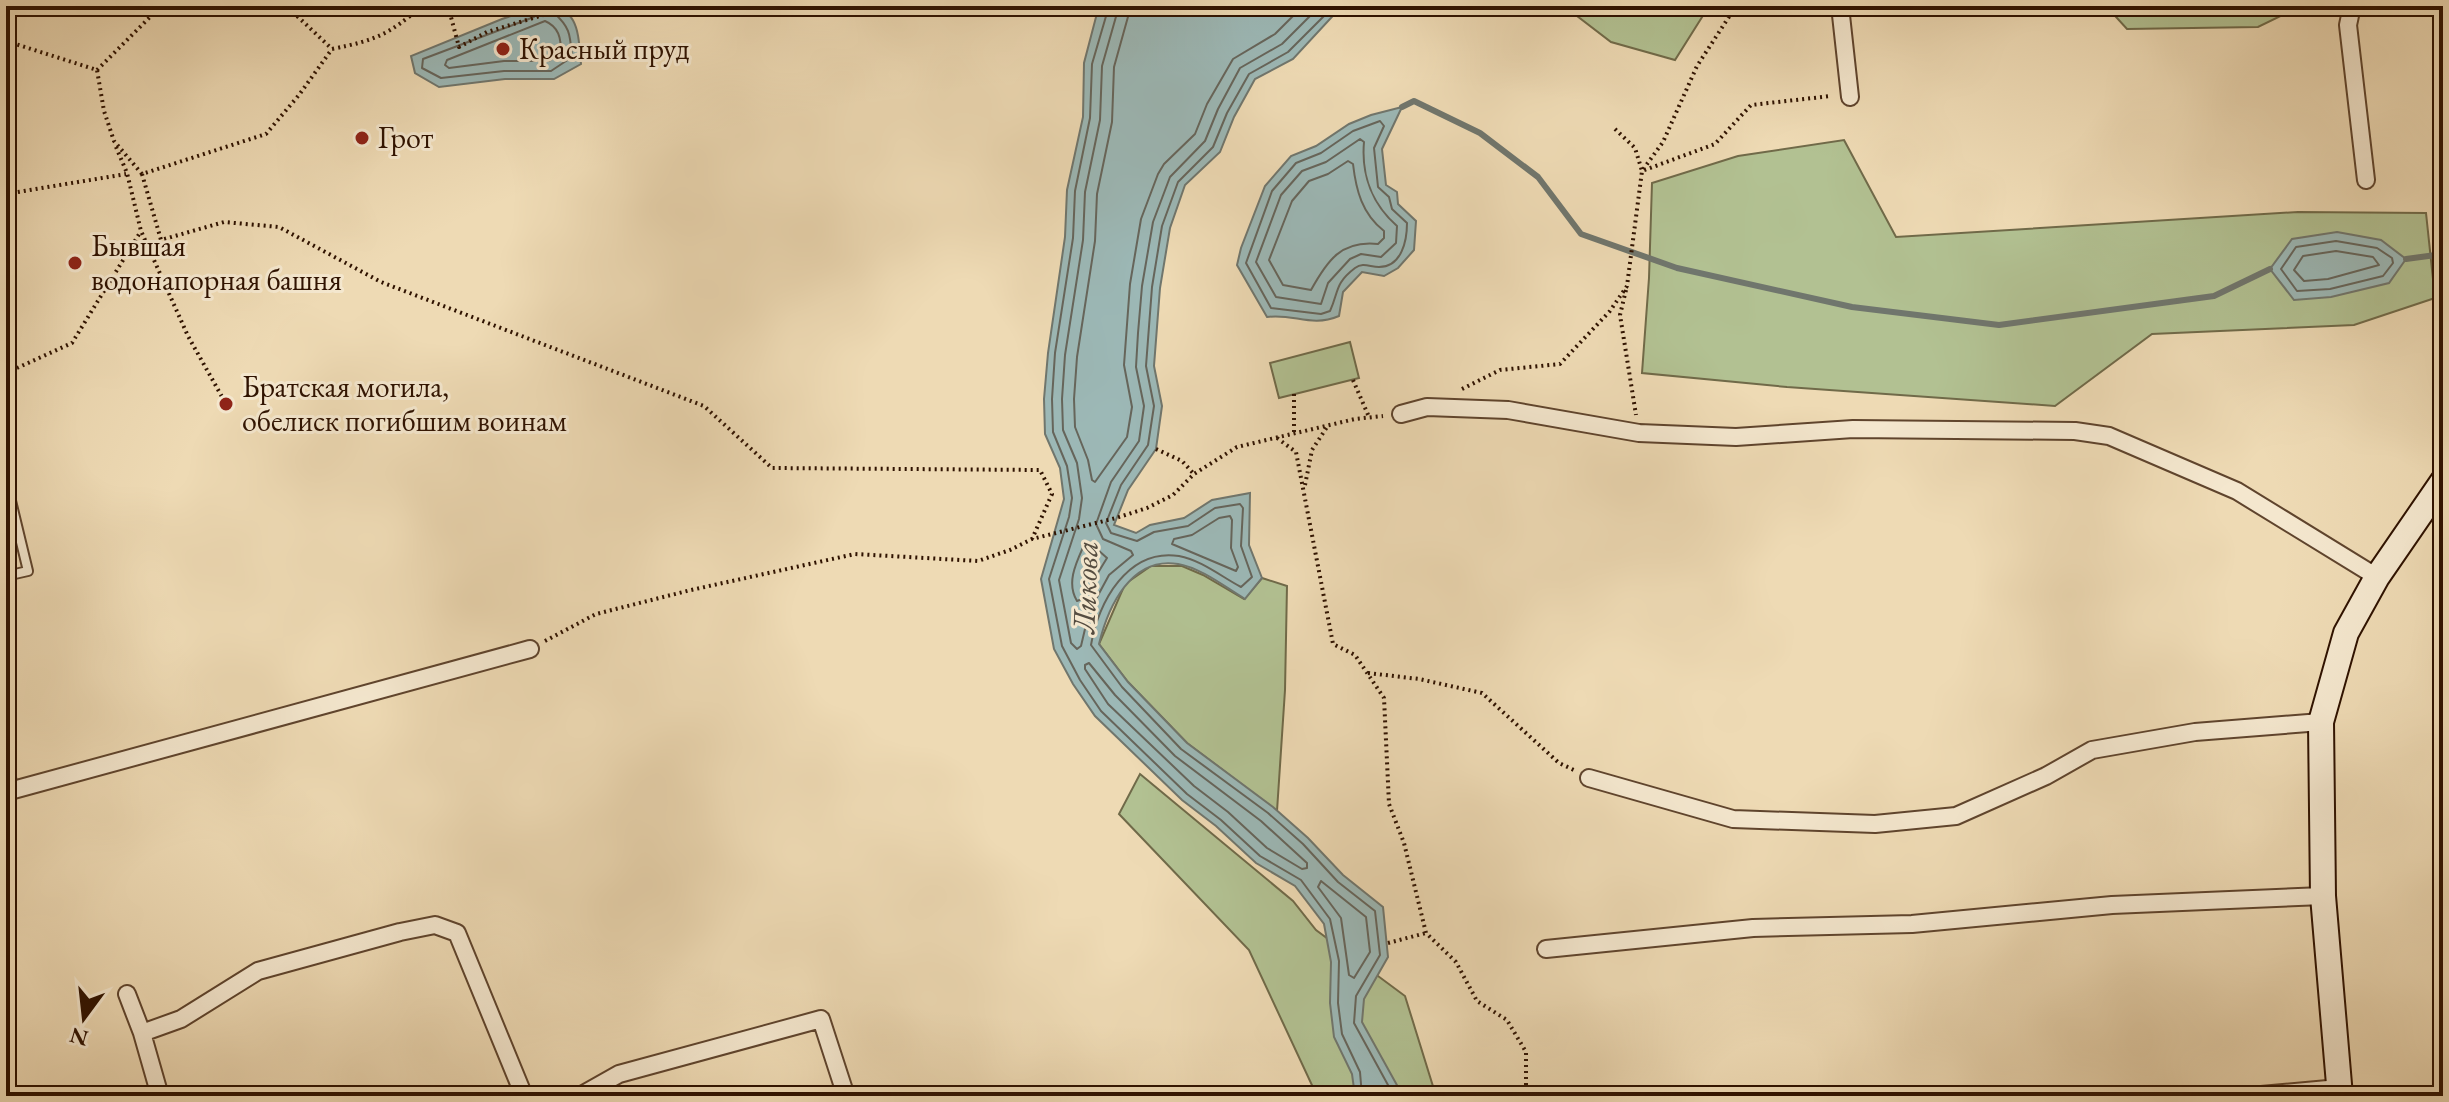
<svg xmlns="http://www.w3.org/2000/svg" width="2449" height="1102" font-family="'EB Garamond',serif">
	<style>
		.green { fill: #b2c192; stroke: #706a49; stroke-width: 2 }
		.water { fill: #9cb8b6; stroke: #70766d; stroke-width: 2 }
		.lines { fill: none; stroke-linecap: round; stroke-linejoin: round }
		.shore { stroke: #66655b; stroke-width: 2 }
		.stream { stroke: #70766d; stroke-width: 6 }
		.lane-casing { stroke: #5f442d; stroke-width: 12 }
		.street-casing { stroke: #5f442d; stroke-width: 20 }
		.secondary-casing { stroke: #2f1200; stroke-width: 28 }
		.path { stroke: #2f1200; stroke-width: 4; stroke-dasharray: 2 4; stroke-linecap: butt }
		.lane { stroke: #f4e7ce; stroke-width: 8 }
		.street { stroke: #f4e7ce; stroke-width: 16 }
		.secondary { stroke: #f4e7ce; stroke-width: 24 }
		.poi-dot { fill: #8f2418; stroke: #f4e7ce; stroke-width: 3 }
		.labels { text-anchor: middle; stroke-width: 6; stroke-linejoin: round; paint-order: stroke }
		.poi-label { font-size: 30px; fill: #2f1200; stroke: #f4e7ce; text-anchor: start }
		.water-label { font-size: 32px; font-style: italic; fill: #554c40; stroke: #f4e7ce }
	</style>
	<rect width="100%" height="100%" fill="#eedab4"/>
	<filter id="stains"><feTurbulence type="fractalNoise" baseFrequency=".0025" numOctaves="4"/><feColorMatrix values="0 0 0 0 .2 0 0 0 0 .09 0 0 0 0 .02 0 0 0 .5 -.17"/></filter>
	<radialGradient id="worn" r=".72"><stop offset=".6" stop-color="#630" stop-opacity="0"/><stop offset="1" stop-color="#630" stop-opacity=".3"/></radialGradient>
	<path class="green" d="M1564,6H1709L1675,60L1611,42Z
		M2106,6H2301L2258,27L2127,29Z
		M1844,140L1896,237L2298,212L2426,213L2435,298L2354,325L2152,334L2055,406L1787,387L1642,373L1649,278L1652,183L1738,156Z
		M1350,342L1359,378L1279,398L1270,363Z
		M1151,566H1182L1203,575L1244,599L1262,578L1287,586L1285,690L1277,811L1187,743L1128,682L1099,644L1125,584Z
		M1140,774L1293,901L1316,930L1405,996L1436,1096H1317L1249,950L1119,814Z"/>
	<path class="water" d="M542,6C580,6 578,34 581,64L554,79H505L439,87L415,73L411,56L502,19Z
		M1102,6H1342L1293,59L1255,79L1234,117L1220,152L1185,185L1170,228L1160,288L1154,366L1162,406L1156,449L1128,490L1114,525L1136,533L1150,525L1184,518L1212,500L1250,493L1249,545L1262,578L1245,599C1225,587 1201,568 1178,564C1131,556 1108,607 1099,644L1128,682L1187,743L1273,807L1308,838L1343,875L1383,907L1388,957L1364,999L1362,1022L1403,1096H1355L1352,1074L1334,1037L1330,1003L1331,962L1324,924L1295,886L1256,863L1216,826L1182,800L1095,716L1073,684L1054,649L1041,579L1064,499L1060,468L1045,434L1044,399L1048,353L1065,237L1067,190L1083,117L1084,63L1096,17Z
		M1402,107L1382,149L1386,185L1397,192L1398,204L1416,221L1414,250L1398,268L1384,276L1362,272L1343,292L1339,316C1311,328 1294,313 1267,317L1237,265L1241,248L1265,186L1291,156L1316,146L1349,124L1371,115Z
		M2337,232L2381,240L2406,259L2389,283L2331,297L2294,300L2270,269L2292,239Z"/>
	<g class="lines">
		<path class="shore" d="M539,6L538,12L534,17L423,59L422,68L441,78L504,71H551L572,57C570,36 571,28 554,13L553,6
			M1109,6L1092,64L1090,118L1075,191L1073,238L1055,353L1052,399L1053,432L1067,466L1072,498L1069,517L1049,579L1062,646L1080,680L1101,711L1187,794L1221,820L1260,856L1301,880L1330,919L1339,961L1338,1003L1342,1034L1360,1072L1362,1096
			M1119,6L1102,66L1100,120L1085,192L1083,240L1065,355L1062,399L1063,430L1077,463L1082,498L1079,519L1059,580L1071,643L1077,649L1081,646L1089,612L1109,575L1133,555L1131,551L1103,539L1096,524L1111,482L1139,441L1144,406L1136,367L1138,333L1142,286L1153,222L1170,177L1205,141L1218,109L1240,68L1282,44L1320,6
			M1131,6L1114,67L1112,122L1097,194L1095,241L1077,357L1074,399L1075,427L1088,460L1092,480L1095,482L1127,437L1132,407L1124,365L1130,284L1141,219L1158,174L1164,164L1195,134L1207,104L1233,59L1275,34L1303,6
			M1334,6L1288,52L1249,74L1227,113L1213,147L1178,182L1162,226L1152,287L1146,366L1154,406L1148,445L1121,485L1106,523L1111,533L1137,541L1154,532L1188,526L1215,508L1240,504L1243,508L1241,546L1252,577L1241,587C1222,577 1201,560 1179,556C1128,548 1098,602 1091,645L1122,687L1181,749L1268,813L1303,844L1338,882L1375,911L1380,955L1356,996L1354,1023L1394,1096
			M545,21C559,27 561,38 561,53L549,61H504L449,68L445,65L447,60Z
			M1380,121L1384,126L1374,148L1378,187L1389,197L1392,209L1407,223C1407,240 1402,267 1379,267C1370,267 1363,262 1355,268C1334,284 1339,292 1330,311L1321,314L1271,308L1246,263L1272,191L1296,163L1321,153L1353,131Z
			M1360,139L1364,142C1361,176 1373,205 1397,226L1396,243L1381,257L1361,254L1350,259L1328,283L1321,304L1276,297L1256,262L1281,195L1302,171L1326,162Z
			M1348,161L1353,164C1356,190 1362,214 1384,231V238L1378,244C1341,240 1327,261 1311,290L1283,285L1269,260L1292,201L1309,181L1328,174Z
			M2336,241L2377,248L2392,258L2393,263L2383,276L2330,289L2297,291L2281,269L2296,247Z
			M2336,251L2373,257L2379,265L2328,279L2304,281L2294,270L2303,256Z
			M1230,516L1232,520L1231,548L1238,567L1236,571L1172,544L1174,539L1192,535L1219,518Z
			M1089,542L1107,558L1082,599L1077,601C1066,583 1076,563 1084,545Z
			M1089,663L1115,695L1175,756L1261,821L1307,863V868L1302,869L1267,848L1228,812L1194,786L1108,704L1085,669V665Z
			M1321,881L1366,917L1370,952L1354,978L1349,975L1341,918L1318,887Z"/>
		<path class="stream" d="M1402,107L1414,101L1480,133L1538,177L1581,234L1677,268L1852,307L1999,325L2214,296L2270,269
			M2406,259L2443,254"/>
		<g class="lane-casing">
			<path id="lane" d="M6,480L28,571L6,576
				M6,745L13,790"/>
		</g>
		<g class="street-casing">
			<path id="street" d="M1840,6L1850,97
				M2352,6L2348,25L2366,180
				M1401,414L1427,407L1508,410L1639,433L1736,437L1853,429L2075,431L2109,436L2237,491L2377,577
				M1589,778L1733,819L1875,824L1956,816L2046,776L2092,750L2195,732L2321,722
				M6,792L530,649
				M1546,949L1753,928L1912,924L2112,905L2323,896
				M127,994L142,1033L160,1096
				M142,1033L181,1019L258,971L400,932L435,925L457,933L524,1096
				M580,1096L619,1074L821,1019L846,1096
				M2250,1096L2339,1088"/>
		</g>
		<g class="secondary-casing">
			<path id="secondary" d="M2340,1096L2323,896L2321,722L2346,633L2377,577L2443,481"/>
		</g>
		<path class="path" d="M269,6L296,15L332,49
			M448,6L459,47L487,32L573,6
			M6,41L97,70L104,111L114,141L142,174L266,134L299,95L332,49C376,40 388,35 422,6
			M97,70L161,6
			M1615,129L1635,148L1642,171L1715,144L1751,105L1831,96
			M116,147L127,173L141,231L188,336L226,404
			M142,174L161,240L224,222L279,227L381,282L704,406L772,468L1040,470L1052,494L1032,539
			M6,194L126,174
			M1626,290L1620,315L1636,415
			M6,373L72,343L141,231
			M1353,380L1369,417
			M1462,389L1500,370L1560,364L1610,311L1627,286L1642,171L1663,142L1697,66L1736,6
			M1294,394V434
			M1277,438L1296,452L1333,644L1355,655L1384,698L1389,804L1404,843L1426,933L1456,962L1477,1001L1507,1020L1526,1052V1096
			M1156,449L1182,461L1194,474
			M1305,485L1312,450L1327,427
			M545,641L596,614L691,590L855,554L978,561L1010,550L1032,539L1116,518L1147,508L1173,495L1194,474L1237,447L1355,419L1383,416
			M1368,673L1419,679L1482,693L1559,763L1576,771
			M1388,943L1426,933"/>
		<use href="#lane" class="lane"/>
		<use href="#street" class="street"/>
		<use href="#secondary" class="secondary"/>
	</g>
	<g class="poi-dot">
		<circle cx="503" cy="49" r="8"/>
		<circle cx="362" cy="138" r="8"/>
		<circle cx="75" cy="263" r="8"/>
		<circle cx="226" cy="404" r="8"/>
	</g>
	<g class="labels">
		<g class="poi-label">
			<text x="519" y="59">Красный пруд</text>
			<text x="378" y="148">Грот</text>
			<text x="91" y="256">Бывшая<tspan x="91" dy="34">водонапорная башня</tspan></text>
			<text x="242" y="397">Братская могила,<tspan x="242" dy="34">обелиск погибшим воинам</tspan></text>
		</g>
		<g class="water-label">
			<text transform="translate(1085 587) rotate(-88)" y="11">Ликова</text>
		</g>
	</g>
	<rect width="2449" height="1102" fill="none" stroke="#eedab4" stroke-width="32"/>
	<rect x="8" y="8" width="2433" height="1086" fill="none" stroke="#2f1200" stroke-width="4"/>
	<rect x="16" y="16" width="2417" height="1070" fill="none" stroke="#2f1200" stroke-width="2"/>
	<g transform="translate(84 1018) rotate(195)" stroke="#f4e7ce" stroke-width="6" paint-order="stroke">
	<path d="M0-6L14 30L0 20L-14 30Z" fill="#2f1200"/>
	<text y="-12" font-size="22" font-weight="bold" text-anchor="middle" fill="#2f1200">N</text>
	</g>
	<rect width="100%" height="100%" filter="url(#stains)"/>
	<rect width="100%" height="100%" fill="url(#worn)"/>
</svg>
